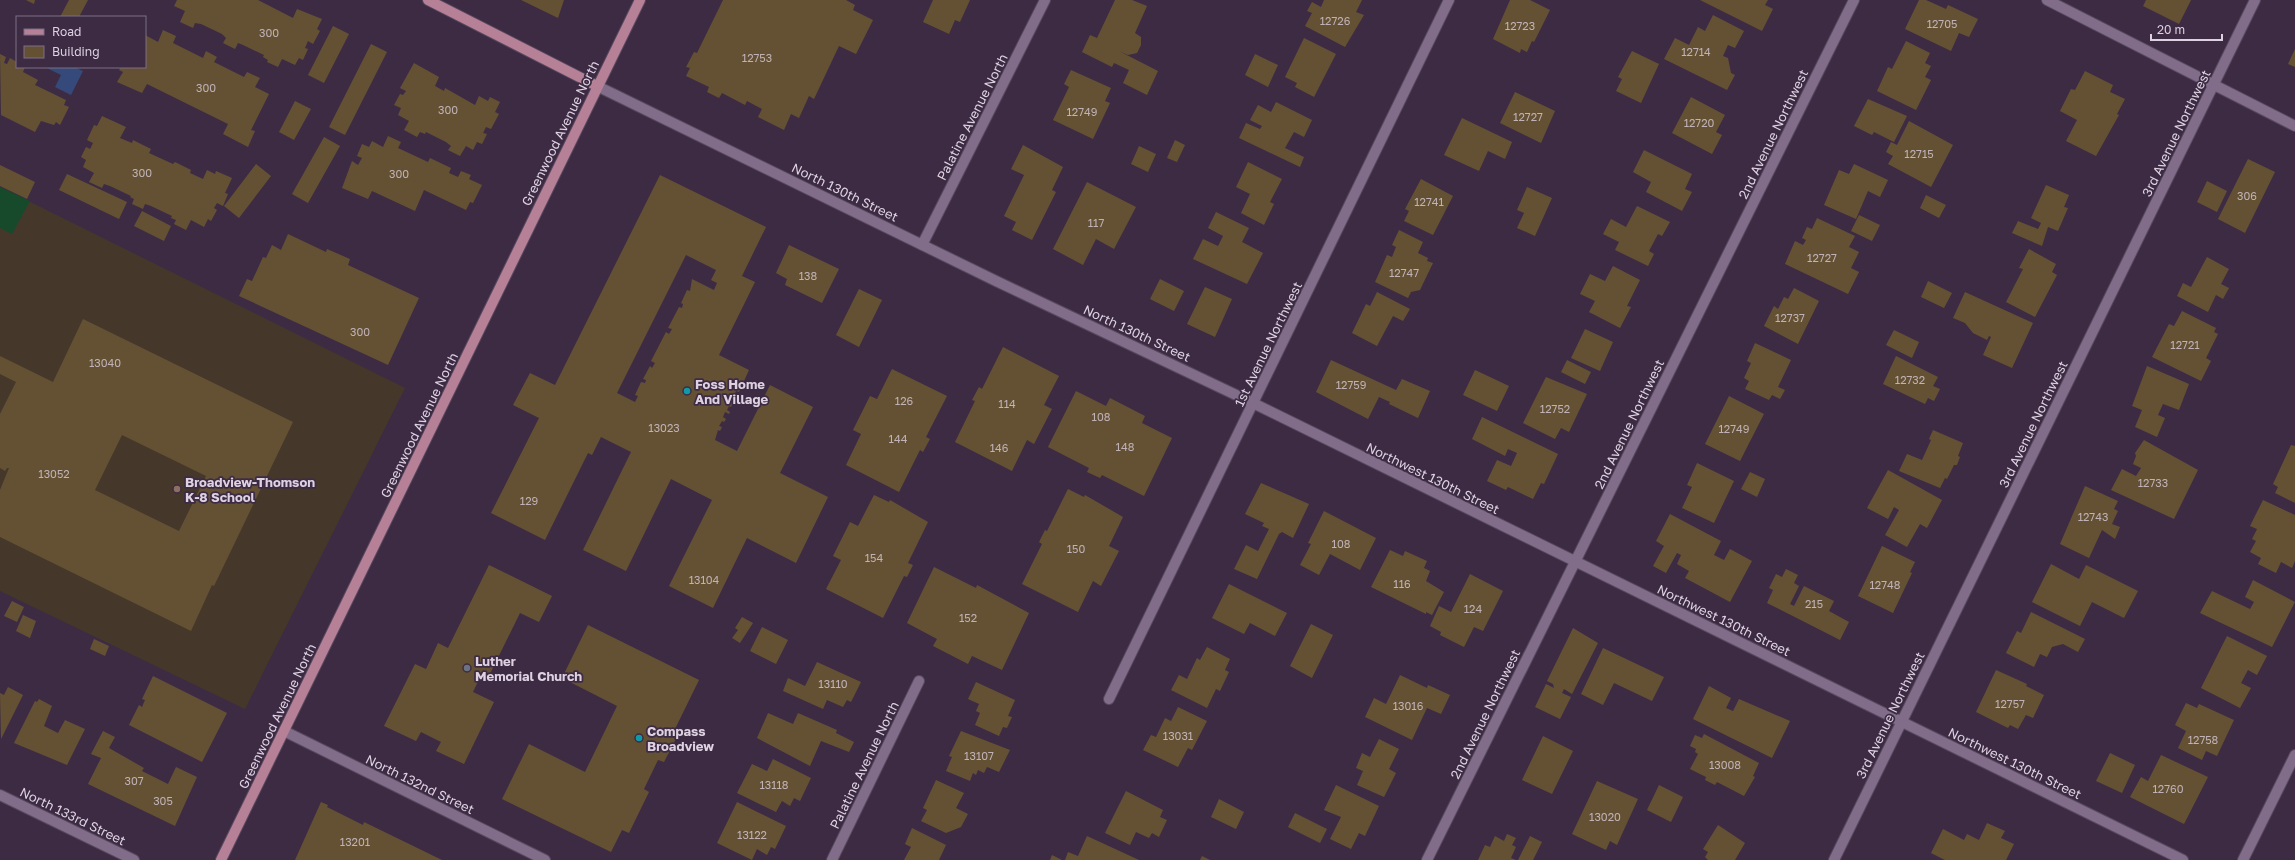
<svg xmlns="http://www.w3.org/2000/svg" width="2295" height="860" font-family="'Golos Text',sans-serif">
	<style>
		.education { fill: #45382a }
		.green { fill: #174a2a }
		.water { fill: #354a7b }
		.building { fill: #645134; fill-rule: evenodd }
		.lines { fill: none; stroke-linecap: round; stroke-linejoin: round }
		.minor-casing { stroke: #58485e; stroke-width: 12 }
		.major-casing { stroke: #58485e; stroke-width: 12 }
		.minor { stroke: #816d89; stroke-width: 10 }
		.major { stroke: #b68097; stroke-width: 10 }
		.culture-dot { fill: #0f9aa8; stroke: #3d2b44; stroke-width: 1.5 }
		.education-dot { fill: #8d6e63; stroke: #3d2b44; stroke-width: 1.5 }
		.worship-dot { fill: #6b7280; stroke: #3d2b44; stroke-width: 1.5 }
		.labels { text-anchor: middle; stroke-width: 3.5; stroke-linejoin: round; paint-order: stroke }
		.number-label { font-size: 11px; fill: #c0b2b6 }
		.street-label { font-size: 13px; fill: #ded2e2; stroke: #3d2b44 }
		.poi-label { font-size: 13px; font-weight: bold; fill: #ded2e2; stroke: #3d2b44; text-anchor: start }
	</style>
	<rect width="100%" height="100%" fill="#3d2b44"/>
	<path class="education" d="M0,187L405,388L245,709L0,591Z"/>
	<path class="green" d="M0,187L30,201L12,234L0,228Z"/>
	<path class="water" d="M45,67H74L83,71L71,95L55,87L61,75Z"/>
	<path class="building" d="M26,0H35L34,4Z
		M69,0H88L79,17H60Z
		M177,0H258L293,18L297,9L322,19L317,29L320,31L313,44L308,41L305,48L308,49L303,60L299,58L295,65L282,59L278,67L267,62L268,60L263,57L264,55L243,45L238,43L235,49L223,43L226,38L222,34L201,24L195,23L193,28L180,22L185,11L174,6Z
		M521,0H564L558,18Z
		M723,0H846L855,5L853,10L873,20L856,54L839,46L814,99L809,96L799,118L791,114L784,130L758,117L762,109L747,101L745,105L722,93L719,98L707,92L709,87L686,76L690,68L686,67L694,52L697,53Z
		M933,0H970L960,22L955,20L949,34L923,22Z
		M1115,0H1132L1147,6L1135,33L1141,37V45L1137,53L1128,55L1119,51L1158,71L1147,95L1123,83L1129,70L1114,63L1112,67L1082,52L1090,35L1097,38Z
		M1324,0H1362L1356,12L1364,15L1345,47L1305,26L1312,13L1307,11L1312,2L1321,7Z
		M1510,0H1530L1550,10L1534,42L1532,41L1527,52L1521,49L1520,53L1493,39Z
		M1700,0H1768L1765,5L1773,9L1762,31Z
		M1919,0H1926L1946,9L1948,5L1978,19L1969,37L1959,33L1951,51L1905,29Z
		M2146,0H2191L2179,24L2143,6Z
		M1713,15L1744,31L1735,48L1728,45L1723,56L1728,58L1731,73L1735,75L1727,90L1664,59L1675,38L1689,45L1698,27L1705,31Z
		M333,26L349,34L324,83L308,75Z
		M163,30L176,36L173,43L203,58L206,51L217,57L214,62L244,77L247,72L260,78L255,87L269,94L251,130L255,131L248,147L223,134L228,124L147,84L142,93L117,82L123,72L119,70L121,67H145V35L158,42Z
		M1304,38L1336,54L1314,97L1295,87L1297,83L1285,77Z
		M1906,41L1930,53L1925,63L1931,66L1925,77L1931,80L1916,110L1877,91L1888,67L1892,69Z
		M371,44L387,52L345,135L329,127Z
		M2295,49V67L2288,64Z
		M1632,51L1659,64L1641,103L1616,91L1622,79L1618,77Z
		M0,54L6,57L4,63L7,64L10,58L17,62V67H25L23,72L38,80L35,85L66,100L64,105L69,107L60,125L56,122L54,125L41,121L35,132L1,115Z
		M1255,54L1278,65L1268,87L1245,75Z
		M414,63L439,77L435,86L444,91L445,88L475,105L479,96L488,101L490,97L500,102L495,112L499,114L491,129L486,127L483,133L487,134L482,144L477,142L473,150L466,146L460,156L448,150L451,146L446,142L426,132L425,134L420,132L417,137L404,130L409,121L398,115L401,108L394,105L400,94L403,95L406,91L400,88Z
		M1071,70L1111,88L1105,101L1110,103L1093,139L1053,120L1069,87L1064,84Z
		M2085,71L2113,85L2110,92L2125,99L2117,114L2119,115L2096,156L2066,141L2077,120L2060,111L2071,89L2075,90Z
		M1515,92L1555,111L1541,143L1500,123Z
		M1691,97L1725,115L1716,132L1722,135L1712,154L1672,133Z
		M1868,99L1907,116L1894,142L1874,132L1872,135L1854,126Z
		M295,101L311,109L294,140L279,132Z
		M1276,102L1312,120L1304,137L1294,132L1285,148L1304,157L1300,167L1239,138L1246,123L1260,129L1262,126L1250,120L1258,105L1271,112Z
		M102,116L126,127L120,138L132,143L133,140L151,149L149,153L173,164L175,162L191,170L190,173L203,179L207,170L215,174L216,171L232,178L225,193L228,194L223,206L217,203L214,208L217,210L211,221L208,219L204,227L191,220L186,230L174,224L176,220L171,218L172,216L151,206L145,204L143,209L132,204L134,199L130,197L131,196L110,186L104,184L102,188L89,182L94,173L83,167L86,160L81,157L86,147L90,149L93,143L87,140L94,125L97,126Z
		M1462,118L1512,142L1505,159L1488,151L1479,171L1444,155Z
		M1909,121L1953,145L1931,187L1888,164L1893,156L1886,152L1891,142L1897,145Z
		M388,136L401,142L398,148L428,162L430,158L451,168L449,173L458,177L461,171L471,175L469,179L482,185L473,203L470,202L466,210L424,190L415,211L372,191L368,199L342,188L352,161L358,165L362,158L357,156L362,144L369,147L372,141L383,147Z
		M324,137L340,146L308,203L292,194Z
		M1175,140L1185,145L1177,162L1167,158Z
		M1023,145L1063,167L1052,190L1056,192L1032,240L1012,230L1016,222L1004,216L1024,175L1011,169Z
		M1139,146L1156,154L1148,172L1131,164Z
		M1644,150L1692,174L1685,189L1692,192L1682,211L1646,192L1651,182L1633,172Z
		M2248,159L2275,172L2245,233L2218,219Z
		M1248,162L1282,179L1270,202L1274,204L1264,225L1241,213L1250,194L1236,187Z
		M256,164L271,176L239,218L224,206Z
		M1854,164L1888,180L1880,197L1868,191L1856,219L1824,205L1839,170L1849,174Z
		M0,165L35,182L27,199L0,186Z
		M67,174L127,202L119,219L59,190Z
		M660,175L766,227L742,276L755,282L719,355L749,370L739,392L736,391L734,396L736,397L731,407L729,406L727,410L730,412L729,414L725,412L723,417L726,419L724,422L722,421L719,426L722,427L720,431L718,430L715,440L737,451L770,385L813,407L780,473L828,497L796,563L747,538L713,608L669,586L712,500L671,479L626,571L583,550L631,452L601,437L592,455L588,453L545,540L491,513L539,418L513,405L530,373L555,385ZM686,255L716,270L711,280L717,283L714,290L692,279L690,291L687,290L681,303L683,304L682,308L679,307L668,328L672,329L669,334L666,332L651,361L655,363L652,368L650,366L643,379L646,380L645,383L641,382L635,395L638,396L635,402L617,393Z
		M1421,179L1453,196L1433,235L1404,221L1409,211L1405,209Z
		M2207,181L2227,191L2217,212L2197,202Z
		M1087,182L1136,207L1114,249L1096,239L1083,265L1053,249Z
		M2046,185L2069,195L2064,207L2068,208L2058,231L2048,227L2042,246L2012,233L2018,221L2038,229L2041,223L2031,218Z
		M1527,187L1552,198L1535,236L1517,228L1524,213L1529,215L1517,210Z
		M1926,195L1946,205L1939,218L1920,208Z
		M1637,206L1670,222L1662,236L1658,234L1649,251L1654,254L1648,266L1615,250L1619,242L1603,234L1611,219L1626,227Z
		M142,211L171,226L164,241L134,226Z
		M1216,212L1249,228L1242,242L1263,253L1247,284L1193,259L1203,239L1218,246L1223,236L1208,228Z
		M1859,215L1880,225L1872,241L1851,231Z
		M1817,218L1855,236L1849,247L1859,252L1851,268L1859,272L1848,294L1785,264L1795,241L1803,245L1806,240L1802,238L1807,227L1812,229Z
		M1399,230L1423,242L1418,253L1428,258L1427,261L1433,263L1420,290L1411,292L1408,298L1375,282L1387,255L1392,257L1396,247L1392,245Z
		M288,234L326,252L327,249L350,259L348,265L419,298L388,365L239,296L247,279L252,281L263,257L266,258L272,245L281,250Z
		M789,245L839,269L822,303L785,285L787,279L776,273Z
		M2029,249L2056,264L2052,272L2057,275L2035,317L2006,302L2023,269L2019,268Z
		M2207,257L2229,269L2221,284L2229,288L2223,299L2216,295L2208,312L2177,296L2183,283L2191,287Z
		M1613,266L1640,280L1627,306L1631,307L1620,328L1589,312L1595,301L1580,294L1590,274L1605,281Z
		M1160,279L1184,291L1174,311L1150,299Z
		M1928,281L1952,293L1944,308L1921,297Z
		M1205,287L1232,299L1215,337L1187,324Z
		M1794,288L1819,301L1798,344L1764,326L1774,306L1778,309L1784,297L1788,299Z
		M859,289L882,300L859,347L836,335Z
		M1377,292L1410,309L1403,321L1393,316L1377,346L1352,333L1366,304L1370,306Z
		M1965,292L2033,323L2012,368L1983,355L1991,337L1989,336L1987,340L1973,333L1965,323L1953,318Z
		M2182,311L2216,328L2214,332L2218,334L2206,358L2211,361L2201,381L2152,357L2169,324L2174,326Z
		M83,319L293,422L214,586L212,585L191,631L0,537V490L9,468H7L5,471L0,468V414L16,382L0,374V356L53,382ZM122,435L206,476L179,531L95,490Z
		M1585,329L1613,342L1600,371L1571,358Z
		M1894,330L1919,342L1912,358L1886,345Z
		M1755,343L1791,360L1778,387L1785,390L1780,399L1772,395L1769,400L1745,389L1749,381L1744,378L1751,363L1747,361Z
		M1003,347L1059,376L1044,405L1052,409L1034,444L1027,440L1012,471L955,442L975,401L972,400L979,387L982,389Z
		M1896,356L1938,377L1933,386L1940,389L1934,401L1928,398L1925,404L1883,384Z
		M1331,360L1396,390L1402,379L1430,391L1418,418L1389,404L1390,402L1379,397L1368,419L1316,392Z
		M1567,360L1591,372L1585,384L1561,372Z
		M2147,366L2189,384L2179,410L2163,404L2158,415L2165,418L2157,437L2135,427L2142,410L2132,406Z
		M892,369L947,396L926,437L930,439L923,452L920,450L899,492L846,465L861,434L853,430L870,396L877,399Z
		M1475,370L1509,386L1497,411L1463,395Z
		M1546,377L1587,394L1569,432L1561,428L1555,439L1523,423Z
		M1076,391L1106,406L1110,398L1145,416L1142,423L1172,438L1144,496L1102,475L1100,478L1087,472L1089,468L1048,447Z
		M1729,396L1764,414L1740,461L1705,444Z
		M1482,417L1558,454L1544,484L1541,483L1533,499L1508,487L1506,490L1487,481L1497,460L1511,466L1517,453L1508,449L1505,456L1472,439Z
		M1933,430L1963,443L1958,456L1960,457L1957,465H1954L1947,479L1945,478L1940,488L1899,471L1907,454L1922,460L1931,440L1929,439Z
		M2144,440L2198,470L2174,519L2111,490L2122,469L2136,476L2141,468L2133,464L2136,456L2135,453Z
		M2291,445L2295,446V503L2275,493L2278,487L2273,484Z
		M1697,463L1734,481L1714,523L1682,508L1692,487L1687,485Z
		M1888,470L1942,500L1927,528L1920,524L1907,547L1885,535L1899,510L1894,507L1888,519L1867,508Z
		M1750,472L1765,479L1757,497L1741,489Z
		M1261,483L1309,504L1293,538L1282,532L1279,534L1257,579L1234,569L1246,545L1258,551L1269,529L1262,526L1264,523L1245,514Z
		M2085,486L2118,501L2114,509L2118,511L2112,524L2120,527L2115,539L2102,530L2089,558L2060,544Z
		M1068,489L1084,497L1085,495L1123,517L1109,546L1119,551L1101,586L1093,581L1078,612L1022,584L1042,544L1039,542L1045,530L1047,531Z
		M874,495L889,502L890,500L928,522L908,563L913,565L907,577L904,576L883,618L826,589L841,560L833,556L850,522L858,526Z
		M2263,500L2295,515V561L2292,568L2281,562L2276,573L2258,564L2261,558L2250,552L2256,541L2252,539L2257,529L2250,526Z
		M1324,511L1376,538L1360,570L1330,554L1319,575L1300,565L1311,544L1308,543Z
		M1670,514L1721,541L1714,555L1724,560L1730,549L1752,561L1730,602L1685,578L1689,571L1677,564L1681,555L1677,553L1666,573L1653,566L1664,546L1656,541Z
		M1882,546L1915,562L1910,572L1912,573L1893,613L1858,596Z
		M1390,550L1403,556L1405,551L1427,561L1424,568L1430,571L1426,581L1444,592L1432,615L1426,612V614L1371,587Z
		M2051,564L2079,579L2086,565L2138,591L2124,618L2092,602L2080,626L2032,602Z
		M489,565L552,596L539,622L520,613L489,676L482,673L473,692L494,702L464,764L436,751L441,742L421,732L416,741L384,726L415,664L426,669L438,643L448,648Z
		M934,567L976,588L977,585L1029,613L1002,670L972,656L968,664L933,646L937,639L907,623Z
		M1786,569L1798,575L1794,583L1799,586L1790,604L1794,606L1804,586L1834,601L1829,611L1849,622L1840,640L1767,603L1773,590L1769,588L1776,574L1782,577Z
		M1470,574L1503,591L1483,631L1474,627L1464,647L1440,635L1441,632L1430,626L1439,606L1451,612Z
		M2253,580L2295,602L2272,647L2200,613L2212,591L2250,609L2254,602L2245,597Z
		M1229,584L1287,613L1275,636L1250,623L1244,634L1212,618Z
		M12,601L24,607L17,622L4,616Z
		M2031,612L2085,639L2078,652L2063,644L2052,647L2047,657L2040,654L2034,667L2006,653L2017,631L2021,633Z
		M23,615L36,621L30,638L16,631Z
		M742,617L753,623L740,643L732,638L738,630L735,628Z
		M1311,624L1333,635L1312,678L1290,666Z
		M588,625L699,680L675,729L680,731L664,762L658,760L644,789L649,792L629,833L622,830L611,852L502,799L529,744L585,772L617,706L562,678Z
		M762,627L788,640L776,664L750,651Z
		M1573,628L1598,643L1572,694L1564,689L1562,693L1571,697L1560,719L1535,707L1546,684L1554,688L1553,684L1547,681Z
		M2227,636L2267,656L2257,675L2248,670L2241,683L2251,688L2240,708L2201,688Z
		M94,639L109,646L105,656L90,649Z
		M1207,647L1230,659L1225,670L1229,672L1220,691L1216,689L1207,708L1171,690L1179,675L1187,679L1197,658L1200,660Z
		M1603,648L1664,677L1652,701L1614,683L1603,705L1581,694Z
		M817,662L861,682L851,702L847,700L843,707L827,700L823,709L783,691L788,678L805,686Z
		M1996,670L2027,684L2026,686L2044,695L2033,718L2026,715L2018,729L2010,725L2008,728L1976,712Z
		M1400,675L1427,688L1428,685L1450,695L1441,714L1427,708L1412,740L1365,717L1374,698L1386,704Z
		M153,676L227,713L202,762L129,725L139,705L142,707L145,700L142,699Z
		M976,682L1015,700L1008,716L1012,717L1007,728L1003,727L999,736L975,725L980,713L976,711L979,704L968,699Z
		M1709,686L1731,698L1726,708L1733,711L1739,699L1790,721L1772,758L1693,719Z
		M8,687L23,695L1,739L0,693L4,695Z
		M39,699L52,706L44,726L58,733L65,720L85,729L67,765L14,743L35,701L37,702Z
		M2186,703L2197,708L2199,704L2234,720L2217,756L2206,751L2202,760L2178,748L2186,731L2175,725Z
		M1178,707L1207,721L1192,750L1188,748L1178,767L1143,750L1151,735L1156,737L1165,718L1171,721Z
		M768,713L793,724L798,713L837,730L836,733L854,742L849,752L821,741L810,766L757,738Z
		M103,731L115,737L109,748L144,768L142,771L168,784L176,767L197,777L175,826L88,784L101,758L91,754Z
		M961,731L1010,750L999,772L987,767L984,773L978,770L976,775L973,773L970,781L946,771L952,757L949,756Z
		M1704,734L1759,763L1753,776L1755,777L1744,796L1717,782L1715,785L1705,780L1706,777L1690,769L1698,754L1695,752L1696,749L1690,746L1695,735L1702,738Z
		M1543,736L1573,751L1552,794L1522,780Z
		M1379,739L1399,749L1389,769L1396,773L1384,797L1357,785L1363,771L1356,768L1362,753L1370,757Z
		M2110,753L2135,765L2122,793L2096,781Z
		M2161,755L2208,777L2184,824L2130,797L2141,777L2148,781Z
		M773,759L811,778L800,801L794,798L790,806L782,801L776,812L737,793L752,764L767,771Z
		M936,780L964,793L956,808L968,814L961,827L946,833L921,821L927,810L923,808Z
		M1597,781L1638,799L1617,845L1610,841L1606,850L1572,834Z
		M1336,785L1379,806L1365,836L1359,833L1351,849L1330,839L1341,817L1324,810Z
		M1659,785L1683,797L1671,822L1647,810Z
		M1126,791L1163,810L1160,817L1167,820L1159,837L1152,833L1149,838L1136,832L1130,845L1105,833Z
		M1219,799L1244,812L1236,829L1211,817Z
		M321,802L328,805L327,807L363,825L364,822L442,860H295Z
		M737,802L786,826L775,849L771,847L767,855L757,849L752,860L717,843Z
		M1295,813L1327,829L1320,843L1288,827Z
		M1987,823L2005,831L2001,838L2014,844L2006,860H1945L1931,853L1943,829L1964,840L1967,834L1979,840Z
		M1718,825L1745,843L1735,860H1708L1705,857L1708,852L1703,849Z
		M912,828L946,845L939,860H904L911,847L905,844Z
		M1507,834L1516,838L1512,845L1516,847L1511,858L1516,860H1478L1485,845L1490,847L1495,836L1504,841Z
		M1087,836L1139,860H1065L1068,852L1078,856Z
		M1530,836L1542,842L1533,860H1518Z
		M1052,855L1062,860H1050Z
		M1202,856L1210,860H1200Z"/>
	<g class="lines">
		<g class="minor-casing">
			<path id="minor" d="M2047,0L2295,126
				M597,86L996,281L1253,403L2183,860
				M922,245L1045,0
				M1109,699L1449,0
				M284,731L545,860
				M0,795L134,860
				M832,860L919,681
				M1427,860L1854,0
				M1834,860L2255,0
				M2243,860L2295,755"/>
		</g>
		<g class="major-casing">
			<path id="major" d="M428,0L597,86
				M221,860L640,0"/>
		</g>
		<use href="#minor" class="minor"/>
		<use href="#major" class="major"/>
	</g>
	<g class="culture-dot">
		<circle cx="687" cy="391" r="4"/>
		<circle cx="639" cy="738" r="4"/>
	</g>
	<circle class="education-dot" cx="177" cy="489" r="4"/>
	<circle class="worship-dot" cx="467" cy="668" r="4"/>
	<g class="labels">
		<g class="number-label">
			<text x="1335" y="25">12726</text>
			<text x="1942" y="28">12705</text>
			<text x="1520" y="30">12723</text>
			<text x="269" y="37">300</text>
			<text x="1696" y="56">12714</text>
			<text x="757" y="62">12753</text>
			<text x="206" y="92">300</text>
			<text x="448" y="114">300</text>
			<text x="1082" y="116">12749</text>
			<text x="1528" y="121">12727</text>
			<text x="1699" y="127">12720</text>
			<text x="1919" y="158">12715</text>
			<text x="142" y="177">300</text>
			<text x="399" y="178">300</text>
			<text x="2247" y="200">306</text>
			<text x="1429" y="206">12741</text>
			<text x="1096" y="227">117</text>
			<text x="1822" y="262">12727</text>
			<text x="1404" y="277">12747</text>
			<text x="808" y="280">138</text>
			<text x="1790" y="322">12737</text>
			<text x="360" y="336">300</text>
			<text x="2185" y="349">12721</text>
			<text x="105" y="367">13040</text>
			<text x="1910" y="384">12732</text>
			<text x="1351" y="389">12759</text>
			<text x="904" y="405">126</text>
			<text x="1007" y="408">114</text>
			<text x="1555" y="413">12752</text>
			<text x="1101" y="421">108</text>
			<text x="664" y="432">13023</text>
			<text x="1734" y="433">12749</text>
			<text x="898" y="443">144</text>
			<text x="1125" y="451">148</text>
			<text x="999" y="452">146</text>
			<text x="54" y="478">13052</text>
			<text x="2153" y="487">12733</text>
			<text x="529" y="505">129</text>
			<text x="2093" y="521">12743</text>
			<text x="1341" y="548">108</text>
			<text x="1076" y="553">150</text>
			<text x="874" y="562">154</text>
			<text x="704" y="584">13104</text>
			<text x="1402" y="588">116</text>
			<text x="1885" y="589">12748</text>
			<text x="1814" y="608">215</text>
			<text x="1473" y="613">124</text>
			<text x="968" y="622">152</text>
			<text x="833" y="688">13110</text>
			<text x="2010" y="708">12757</text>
			<text x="1408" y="710">13016</text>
			<text x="1178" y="740">13031</text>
			<text x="2203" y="744">12758</text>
			<text x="979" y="760">13107</text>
			<text x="1725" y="769">13008</text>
			<text x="134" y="785">307</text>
			<text x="774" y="789">13118</text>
			<text x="2168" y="793">12760</text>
			<text x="163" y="805">305</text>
			<text x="1605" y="821">13020</text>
			<text x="752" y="839">13122</text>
			<text x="355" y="846">13201</text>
		</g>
		<g class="street-label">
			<text transform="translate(972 117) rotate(-63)" y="5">Palatine Avenue North</text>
			<text transform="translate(560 133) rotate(-64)" y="5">Greenwood Avenue North</text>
			<text transform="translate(2176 133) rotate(-64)" y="5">3rd Avenue Northwest</text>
			<text transform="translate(1773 134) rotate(-64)" y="5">2nd Avenue Northwest</text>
			<text transform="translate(845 192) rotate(26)" y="5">North 130th Street</text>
			<text transform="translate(1137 333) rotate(25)" y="5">North 130th Street</text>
			<text transform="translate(1268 344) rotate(-64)" y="5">1st Avenue Northwest</text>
			<text transform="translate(1629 424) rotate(-64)" y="5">2nd Avenue Northwest</text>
			<text transform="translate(2033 424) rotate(-64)" y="5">3rd Avenue Northwest</text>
			<text transform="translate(419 425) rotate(-64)" y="5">Greenwood Avenue North</text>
			<text transform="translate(1433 478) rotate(26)" y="5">Northwest 130th Street</text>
			<text transform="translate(1724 620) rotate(26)" y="5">Northwest 130th Street</text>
			<text transform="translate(1485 714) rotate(-64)" y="5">2nd Avenue Northwest</text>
			<text transform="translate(1890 715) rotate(-64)" y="5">3rd Avenue Northwest</text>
			<text transform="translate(277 716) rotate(-64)" y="5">Greenwood Avenue North</text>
			<text transform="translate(2015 763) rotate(26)" y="5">Northwest 130th Street</text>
			<text transform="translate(864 765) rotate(-64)" y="5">Palatine Avenue North</text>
			<text transform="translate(420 784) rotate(26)" y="5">North 132nd Street</text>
			<text transform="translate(73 816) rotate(26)" y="5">North 133rd Street</text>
		</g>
		<g class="poi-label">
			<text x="695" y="389">Foss Home<tspan x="695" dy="15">And Village</tspan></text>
			<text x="185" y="487">Broadview-Thomson<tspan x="185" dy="15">K-8 School</tspan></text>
			<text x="475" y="666">Luther<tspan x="475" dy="15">Memorial Church</tspan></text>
			<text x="647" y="736">Compass<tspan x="647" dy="15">Broadview</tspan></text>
		</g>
	</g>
	<rect x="16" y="16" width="130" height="52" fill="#3d2b44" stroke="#7d6e83"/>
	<rect x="24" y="29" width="20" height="6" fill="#b68097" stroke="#7d6e83"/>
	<text x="52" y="36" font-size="12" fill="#ded2e2">Road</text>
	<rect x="24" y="46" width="20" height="12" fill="#645134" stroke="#7d6e83"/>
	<text x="52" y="56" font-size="12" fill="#ded2e2">Building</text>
	<path d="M2151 34v6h71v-6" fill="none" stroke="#ded2e2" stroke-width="2"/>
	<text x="2157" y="34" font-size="12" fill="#ded2e2" stroke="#3d2b44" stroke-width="3" paint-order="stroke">20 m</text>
</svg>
